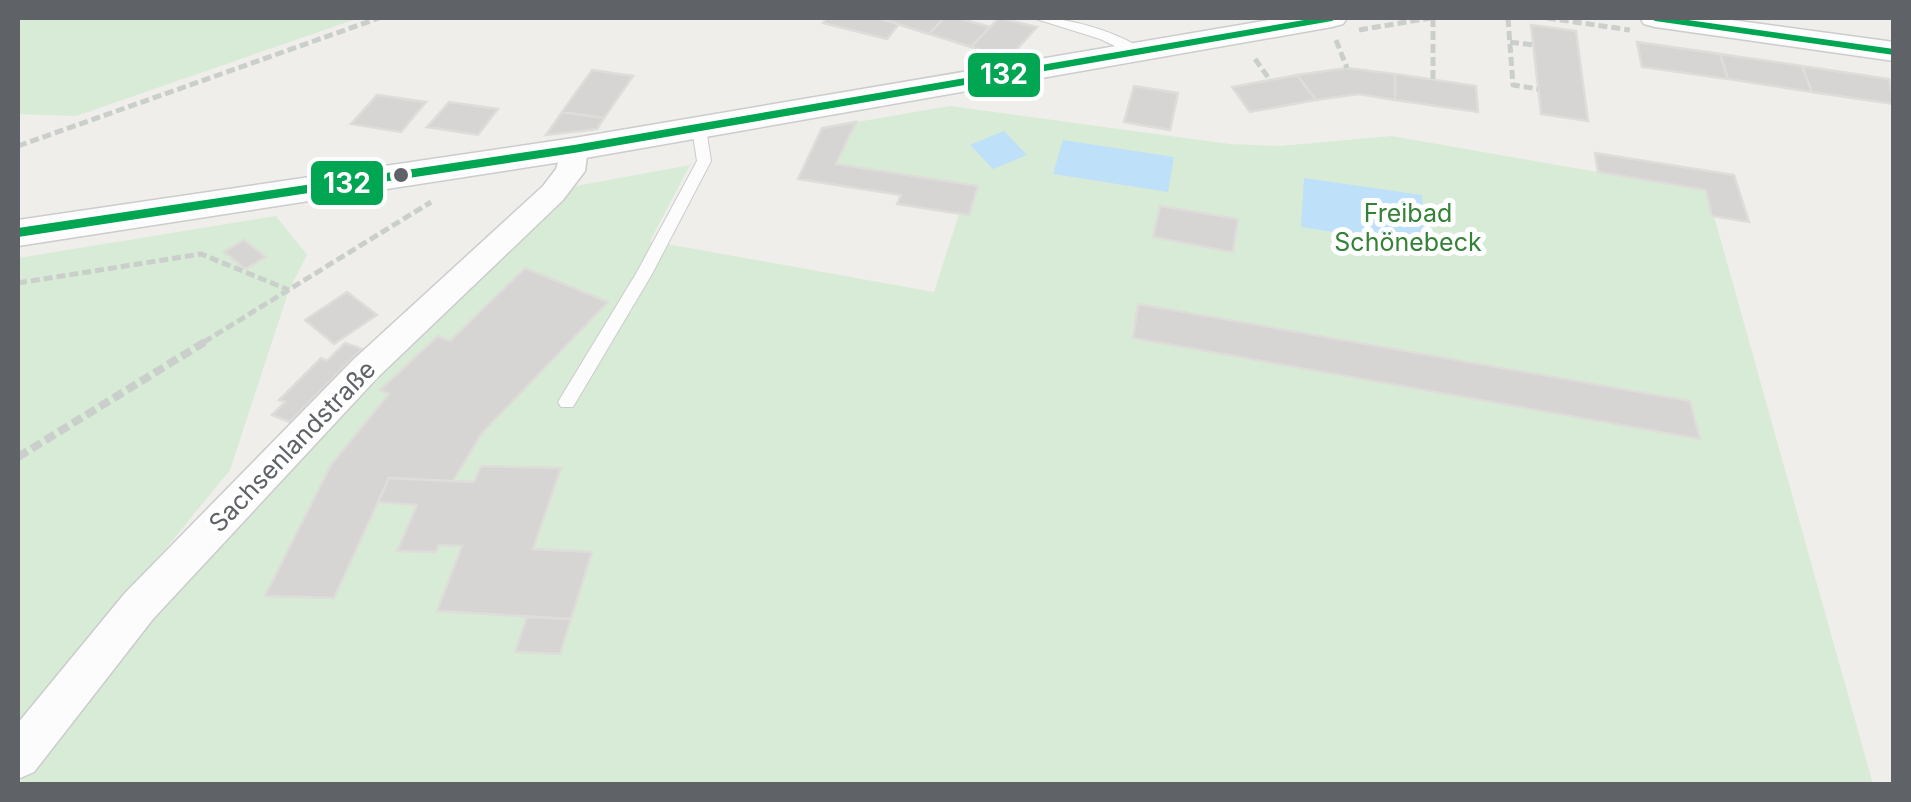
<svg xmlns="http://www.w3.org/2000/svg" width="1911" height="802" font-family="Inter,sans-serif">
	<style>
		.green { fill: #d8ebd6 }
		.water { fill: #bfe0f9 }
		.building { fill: #d6d5d3; stroke: #deddd9; stroke-width: 2.5 }
		.lines { fill: none; stroke-linecap: round; stroke-linejoin: round }
		.service-casing { stroke: #cbcccc; stroke-width: 2 }
		.minor-casing { stroke: #cbcccc; stroke-width: 3 }
		.tertiary-casing { stroke: #cbcccc; stroke-width: 3 }
		.path-far1 { stroke: #cacfcc; stroke-width: 5; stroke-dasharray: 9 4; stroke-linecap: butt }
		.path { stroke: #cacfcc; stroke-width: 8; stroke-dasharray: 11 5; stroke-linecap: butt }
		.service { fill: #fdfcfc; fill-rule: evenodd }
		.minor { fill: #fdfcfc; fill-rule: evenodd }
		.tertiary { fill: #fdfcfc; fill-rule: evenodd }
		.bus-1-casing { stroke: #fff; stroke-width: 7 }
		.bus-1 { fill: #00a651; fill-rule: evenodd }
		.bus-dot { fill: #5f6368; stroke: #fff; stroke-width: 4 }
		.labels { text-anchor: middle; stroke-width: 10; stroke-linejoin: round; paint-order: stroke }
		.park-label { font-size: 25px; fill: #348238; stroke: #fff }
		.street-label { font-size: 25px; fill: #5f6368; stroke: #fff }
		.line-badge { stroke: #fff; stroke-width: 4 }
		.badge-label { font-size: 28px; text-anchor: middle; font-weight: bold; fill: #fff }
	</style>
	<rect width="100%" height="100%" fill="#efeeea"/>
	<path class="green" d="M18,18H359L76,116L18,114Z
		M950,106L1229,144L1280,146L1391,136L1707,191L1873,784H18L155,610L400,348L576,186L690,165L650,241L934,292L959,214L897,204L900,195L798,179L822,128Z
		M276,216L307,255L289,290L230,470L18,729V258Z"/>
	<path class="water" d="M1004,131L1027,155L993,169L970,145Z
		M1063,140L1174,157L1168,192L1053,174Z
		M1304,178L1422,195L1424,246L1301,227Z"/>
	<path class="building" d="M827,18H878L899,24L887,39L823,23Z
		M878,18H944L929,34Z
		M944,18H958L990,27L971,47L929,34Z
		M999,18L1037,27L1008,59L971,47Z
		M1531,25L1576,31L1588,121L1541,114Z
		M1637,42L1720,54L1728,79L1642,67Z
		M1720,54L1802,66L1812,92L1728,79Z
		M1802,66L1889,79L1894,104L1812,92Z
		M1347,68L1395,74V100L1359,94L1316,100L1297,75Z
		M592,70L633,76L604,118L562,112Z
		M1395,74L1476,86L1478,112L1395,100Z
		M1297,75L1316,100L1250,112L1232,87Z
		M1134,86L1178,93L1170,130L1124,122Z
		M377,95L426,102L401,132L351,124Z
		M449,102L498,109L478,135L427,127Z
		M562,112L604,118L597,129L546,135Z
		M856,122L836,164L978,186L969,215L897,204L901,195L798,179L822,128Z
		M1595,153L1734,175L1749,222L1712,216L1706,190L1598,172Z
		M1160,206L1238,219L1233,252L1153,237Z
		M244,240L266,257L245,269L224,252Z
		M525,268L608,302L482,433L453,481L389,478L334,598L265,596L331,465L389,394L380,390L438,336L450,341Z
		M347,292L377,315L334,344L305,320Z
		M1138,304L1690,401L1700,439L1133,338Z
		M345,343L362,349L290,422L272,415L285,402L279,400L321,358L327,361Z
		M481,466L561,468L533,549L592,552L571,619L437,611L462,546L439,545L436,552L397,551L417,505L378,502L389,478L474,482Z
		M527,617L571,619L560,654L515,652Z"/>
	<g class="lines">
		<g class="service-casing">
			<path id="service" d="M1033,18C1064,16 1120,32 1146,52L1144,55H1134L1100,39Z
				M699,124L706,128L711,161L652,274L573,407H561L558,402L561,397L637,272L697,161L692,128Z"/>
		</g>
		<g class="minor-casing">
			<path id="minor" d="M574,140L584,143L588,149L585,171L563,200L377,378L153,619L34,772L18,779V723L125,593L353,360L543,186L556,169L564,143Z"/>
		</g>
		<g class="tertiary-casing">
			<path id="tertiary" d="M1281,18H1347L1343,24L1332,27L574,160L18,246V220L574,138Z
				M1640,18H1717L1894,42V61L1655,27L1644,24Z"/>
		</g>
		<path class="path-far1" d="M1433,18V79
			M1508,18L1513,85L1538,89
			M1547,18L1630,30
			M1359,30L1430,18
			M1336,40L1347,68
			M1510,42L1533,45
			M1255,59L1270,80
			M18,146L379,18
			M18,283L201,254L289,290
			M204,342L431,202"/>
		<path class="path" d="M18,457L208,340"/>
		<use href="#service" class="service"/>
		<use href="#minor" class="minor"/>
		<use href="#tertiary" class="tertiary"/>
		<g class="bus-1-casing">
			<path id="bus-1" d="M1316,18H1337L1332,21L574,153L18,237V228L574,145Z
				M1650,18H1674L1894,49V55L1655,21Z"/>
		</g>
		<use href="#bus-1" class="bus-1"/>
	</g>
	<circle class="bus-dot" cx="401" cy="175" r="9"/>
	<g class="labels">
		<g class="park-label">
			<text x="1408" y="222">Freibad<tspan x="1408" dy="29">Schönebeck</tspan></text>
		</g>
		<g class="street-label">
			<text transform="translate(292 446) rotate(-46)" y="9">Sachsenlandstraße</text>
		</g>
	</g>
	<g class="line-badge">
		<rect x="966" y="51" width="76" height="48" rx="10" fill="#00a651"/>
		<rect x="309" y="159" width="76" height="48" rx="10" fill="#00a651"/>
	</g>
	<g class="badge-label">
		<text x="1004" y="84">132</text>
		<text x="347" y="193">132</text>
	</g>
	<rect width="1911" height="802" fill="none" stroke="#5f6368" stroke-width="40"/>
</svg>
